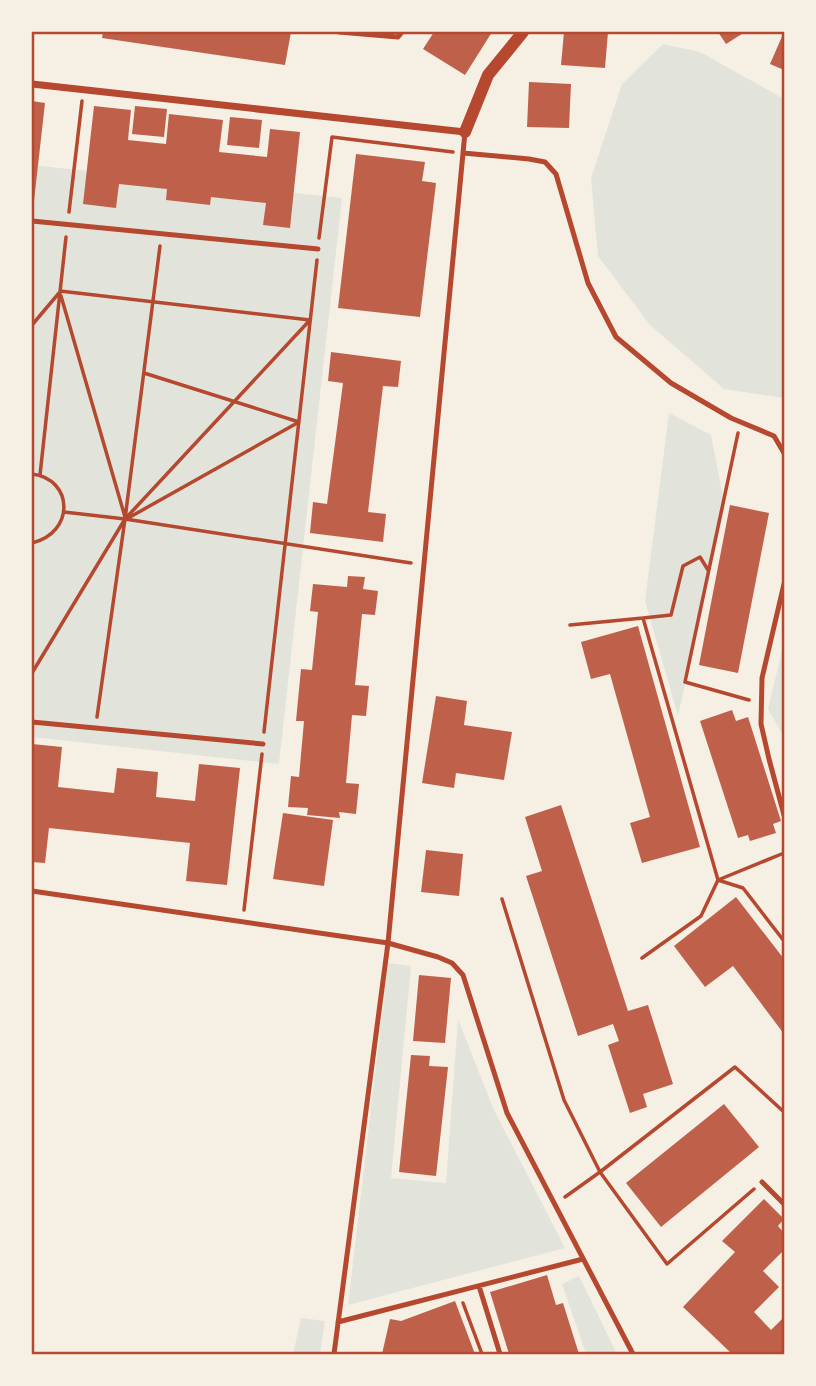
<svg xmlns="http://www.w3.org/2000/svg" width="816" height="1386" font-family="'Open Sans',sans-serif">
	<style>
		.green { fill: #e2e4dc }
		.building { fill: #bf614a }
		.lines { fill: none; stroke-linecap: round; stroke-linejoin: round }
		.path { stroke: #b5482f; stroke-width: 3.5 }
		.service { stroke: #b5482f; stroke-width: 5 }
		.minor { stroke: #b5482f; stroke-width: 7 }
		.tertiary { stroke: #b5482f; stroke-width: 12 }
		.neatline { fill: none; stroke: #b5482f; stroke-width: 2.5 }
	</style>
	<rect width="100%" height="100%" fill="#f6efe4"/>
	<path class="green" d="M663,44L700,52L784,99V398L724,389L650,325L598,256L591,178L622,84Z
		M32,165L342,198L279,764L32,737Z
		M669,413L711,435L725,507L678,716L645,601Z
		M784,643V737L768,709Z
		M388,963L411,966L391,1178L446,1183L458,1019L493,1108L565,1248L348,1305Z
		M579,1276L617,1354H586L562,1284Z
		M301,1318L325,1321L320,1354H293Z"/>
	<path class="building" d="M103,32H291L285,65L102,38Z
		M434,32H492L465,75L423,49Z
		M564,32H608L605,68L561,65Z
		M718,32H745L726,44Z
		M784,32V70L770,64Z
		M529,82L571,84L569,128L527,127Z
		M32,101L45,103L34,201H32Z
		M94,106L131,110L128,140L166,144L169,114L223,120L219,152L267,157L270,129L300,132L290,228L263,225L266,203L211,197L210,205L166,200L167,189L119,184L116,208L83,204Z
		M135,106L167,109L164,137L132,134Z
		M230,117L262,120L259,148L227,145Z
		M356,154L425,162L422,181L436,183L420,317L338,308Z
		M331,352L401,361L398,387L383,386L368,512L386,514L383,542L310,533L313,502L327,504L343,383L328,381Z
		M730,505L769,513L738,673L699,665Z
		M348,576L365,577L363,589L378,591L375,615L362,614L355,685L369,686L366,716L352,715L346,783L359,784L356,814L339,812L340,818L307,815L308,808L288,807L291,776L299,777L304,721H296L301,669L312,670L318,612L310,611L313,584L347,587Z
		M638,626L700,847L642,863L630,823L650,817L610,674L591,679L581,642Z
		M436,696L467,701L464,725L512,732L504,780L456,773L454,788L422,783Z
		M732,710L736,721L748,717L781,821L773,824L776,833L750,841L748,835L738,838L700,721Z
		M32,744L62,747L58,787L114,793L117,768L158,772L156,797L195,801L199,764L240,768L227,885L186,881L190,843L49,828L45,863L32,862Z
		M561,805L628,1011L648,1005L673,1084L643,1094L647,1107L630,1113L608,1045L619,1041L613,1024L578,1036L526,876L542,871L525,817Z
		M283,813L333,820L324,886L273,879Z
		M426,850L463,854L459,896L421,892Z
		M736,897L784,959V1034L733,966L705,987L674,946Z
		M419,975L451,978L445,1043L413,1041Z
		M411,1055L430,1056L429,1066L448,1067L436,1176L399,1172Z
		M724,1104L759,1147L661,1227L626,1183Z
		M764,1199L784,1219L778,1226L784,1233V1250L763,1271L779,1287L754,1312L771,1330L784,1317V1354H732L683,1307L735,1252L722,1241Z
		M547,1275L556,1305L563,1303L579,1354H509L490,1292Z
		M455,1301L475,1354H382L390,1319L401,1321Z"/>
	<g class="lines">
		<path class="path" d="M69,212L82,101
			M319,238L332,137L453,152
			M61,296L125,517
			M32,325L59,293
			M738,433L685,682L749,700
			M32,474C74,479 75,533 32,543
			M40,475L66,237
			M64,512L125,519L411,563
			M130,517L299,422L144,373
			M643,618L671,615L683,566L700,557L708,570
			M570,625L643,618L718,880L701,916L642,958
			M32,673L125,519L310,320L60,291
			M97,717L125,519L160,246
			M264,732L317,260
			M718,880L743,888L784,941
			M718,880L784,853
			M502,899L564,1100L600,1172L667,1264L754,1189
			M244,910L262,754
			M565,1197L600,1172L735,1067L784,1112
			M463,1303L482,1354"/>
		<path class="service" d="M339,32L398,37L402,32
			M463,153L529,159L545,162L556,174L588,283L616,337L671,383L731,418L774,436L784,453
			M32,221L318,249
			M784,584L762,678L761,724L769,759L784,815
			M32,722L263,744
			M32,891L388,943L438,957L452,963L463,975L507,1113L633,1354
			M762,1182L784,1204
			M479,1286L500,1354
			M338,1322L583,1259
			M334,1354L388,943L465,132"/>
		<path class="minor" d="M32,84L465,132"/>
		<path class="tertiary" d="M465,132L488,75L523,32"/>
	</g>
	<rect width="816" height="1386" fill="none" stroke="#f6efe4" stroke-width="66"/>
	<rect x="33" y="33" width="750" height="1320" class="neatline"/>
</svg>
